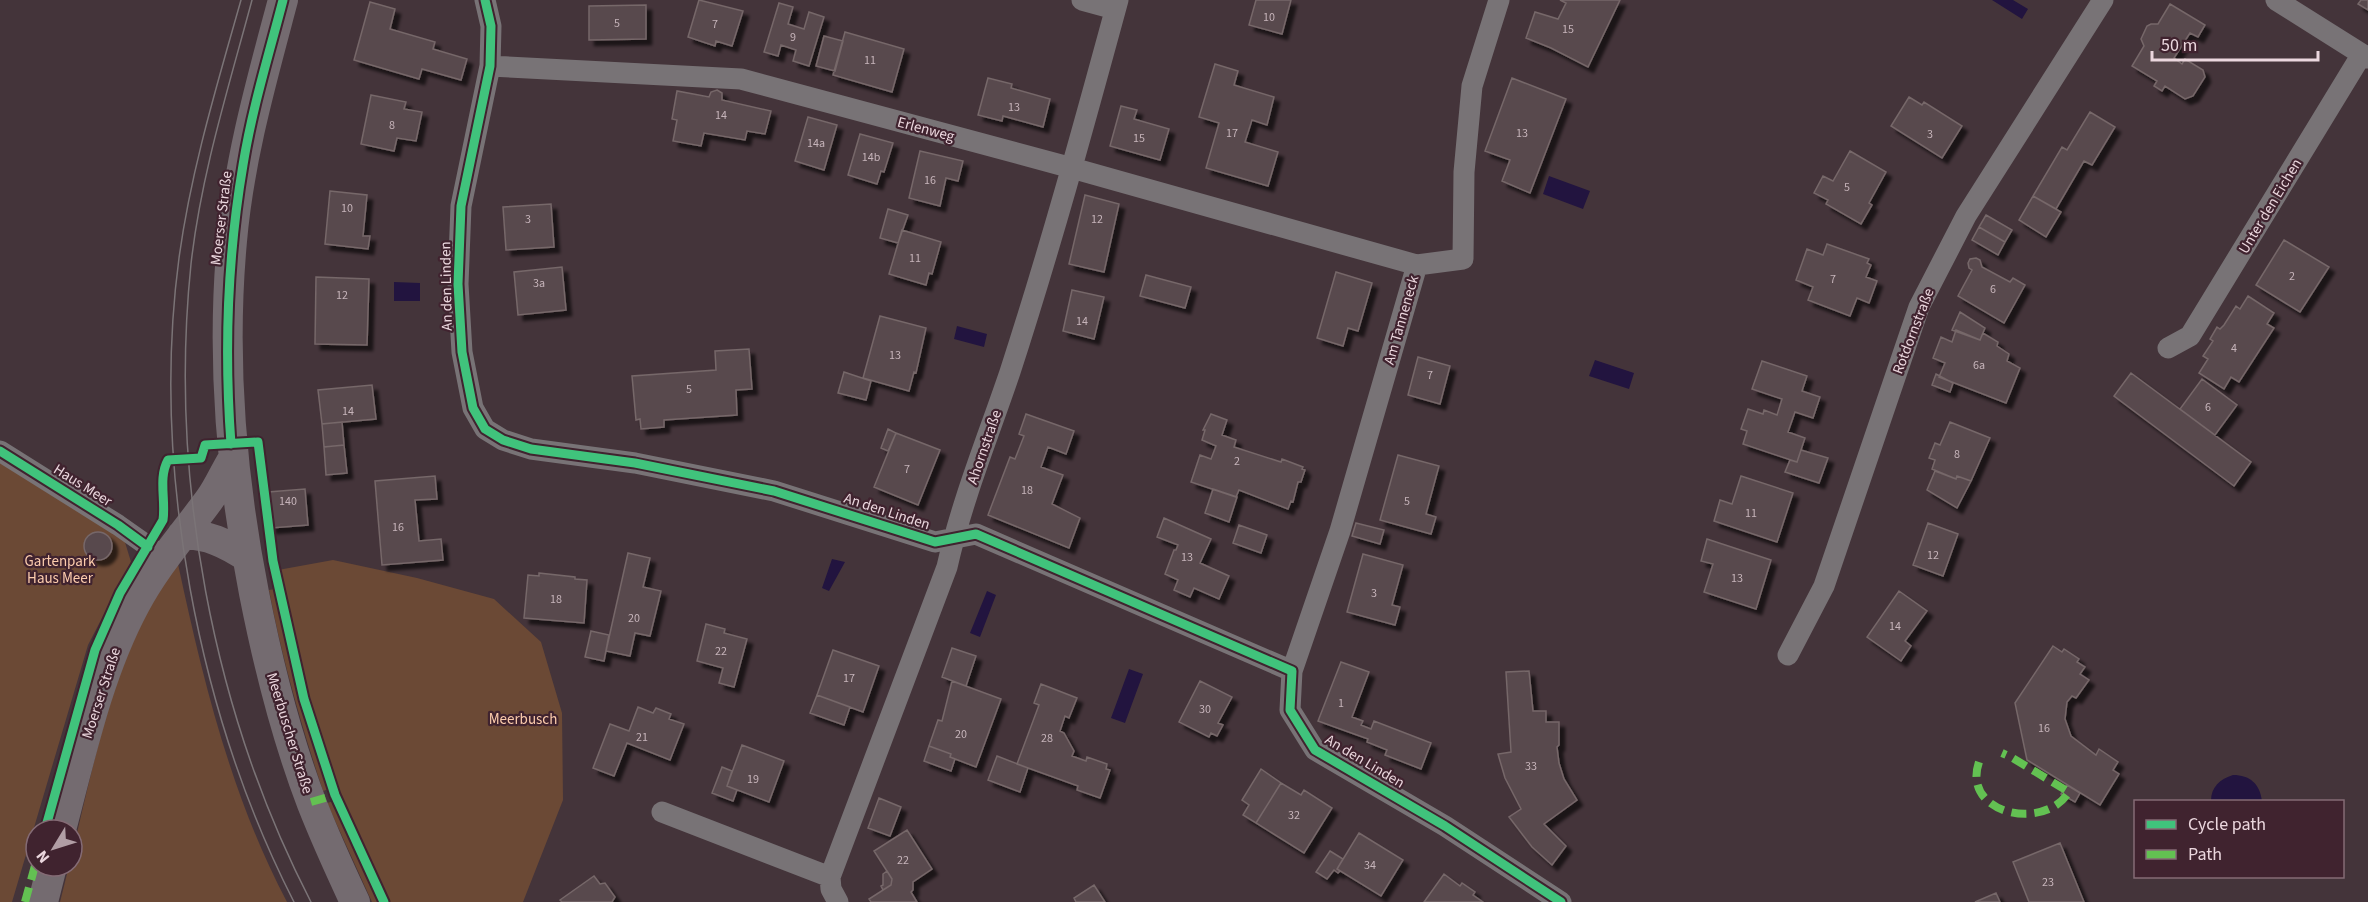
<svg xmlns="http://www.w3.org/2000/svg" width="2368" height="902" font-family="'Source Sans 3',sans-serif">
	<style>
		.green { fill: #6b4935 }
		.water { fill: #22143f }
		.building { fill: #594a4e; stroke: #766769; stroke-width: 1.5; filter: url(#shadow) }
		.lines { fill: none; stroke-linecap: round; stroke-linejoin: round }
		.minor { stroke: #787376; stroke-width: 21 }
		.secondary { stroke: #746b70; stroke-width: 30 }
		.tram { stroke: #7b7477; stroke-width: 1.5 }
		.quiet { stroke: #63c152; stroke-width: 8; stroke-dasharray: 15 8; stroke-linecap: butt }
		.cycleway-casing { stroke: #40232f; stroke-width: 13 }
		.cycleway { stroke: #40c37c; stroke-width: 9 }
		.labels { text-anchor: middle; stroke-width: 4.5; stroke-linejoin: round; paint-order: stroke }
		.number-label { font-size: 12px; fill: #c6b4ba }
		.street-label { font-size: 15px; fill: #ebd7de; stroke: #40232f }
		.park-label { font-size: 15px; fill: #fcccad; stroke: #40232f }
	</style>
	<defs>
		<filter id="shadow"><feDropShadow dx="5.5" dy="5.5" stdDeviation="1.5" flood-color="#0009"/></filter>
	</defs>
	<rect width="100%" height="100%" fill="#44343a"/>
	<path class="green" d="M0,456L124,539L131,562L88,645L12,902H0Z
		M333,560L417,578L494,599L541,642L562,713L563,800L523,902H387C377,880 365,858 355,835C319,752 295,660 278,570Z
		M178,564C203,680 231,796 287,902H60L69,866H72V854C96,755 115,647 178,564Z
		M275,589L301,702L329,789L323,791C301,724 282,659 269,590Z
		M334,801L380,902H372L327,803Z"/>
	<path class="water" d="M1992,0H2013L2028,9L2022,19Z
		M1549,176L1590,191L1583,209L1543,194Z
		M394,282L420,283V301H394Z
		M957,326L987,334L984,347L954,339Z
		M1595,360L1634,373L1629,389L1589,376Z
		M832,559L845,562L829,591L822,588Z
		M987,591L996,595L980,637L970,633Z
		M1129,669L1143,674L1125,723L1111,718Z
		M2233,775C2250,775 2260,784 2262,801H2211C2211,787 2220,779 2233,775Z"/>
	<path class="building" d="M699,0L743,11L732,46L716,41L715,46L688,37Z
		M1256,0H1291L1282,34L1249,25Z
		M1560,0H1620L1588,67L1551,48L1526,38L1535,12L1558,19L1566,3Z
		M2361,0H2368V10L2358,4Z
		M370,2L395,9L390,29L435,42L433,49L467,59L461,80L422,69L419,79L354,60Z
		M779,3L793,7L788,24L804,29L809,12L824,17L809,66L793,61L796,50L781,45L778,56L764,52Z
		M2170,4L2205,25L2198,37L2190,33L2174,58L2182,64L2185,59L2203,70L2205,77L2193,96L2185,99L2165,86L2162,91L2154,86L2157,81L2132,66L2144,46L2141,39L2147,26L2151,24H2158Z
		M646,5V39L589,40V6Z
		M845,32L904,49L892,92L833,75Z
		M824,36L843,41L835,71L816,66Z
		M1215,64L1238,71L1234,85L1274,97L1267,125L1252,120L1245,142L1278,152L1268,186L1206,168L1219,123L1199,117Z
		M988,78L1012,84L1011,88L1050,99L1043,127L1003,116L1002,121L978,115Z
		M1512,78L1566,99L1530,193L1502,181L1510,160L1485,151Z
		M717,90L722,93V100L771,111L765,134L747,131L745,140L704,133L701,146L673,141L677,120L672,119L677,91L709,97L711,92Z
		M371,95L406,102L404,109L422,112L416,141L397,138L394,151L361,144Z
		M1909,97L1922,105L1924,102L1962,126L1942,158L1891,126Z
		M1121,106L1137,110L1134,119L1169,129L1160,160L1110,146Z
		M2090,112L2115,127L2092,165L2084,161L2056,209L2033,196L2062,147L2067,150Z
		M808,117L837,125L824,170L795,161Z
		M860,134L893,143L884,172L881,171L877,184L848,175Z
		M920,151L963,161L958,181L946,178L940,206L909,198Z
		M1850,151L1886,172L1869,203L1872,205L1861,224L1826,204L1828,200L1814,193L1823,176L1833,181Z
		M330,191L367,195L363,236H370L368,249L325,244Z
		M1085,195L1119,204L1104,272L1069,264Z
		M2033,196L2061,212L2046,237L2019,220Z
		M551,204L554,247L506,250L503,207Z
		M888,209L908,215L898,243L880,238Z
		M1986,215L2012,230L2005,242L1979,227Z
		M1979,227L2005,242L1998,255L1972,240Z
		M902,230L941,242L932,274L929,273L926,285L889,274Z
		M2284,240L2329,267L2300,312L2256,285Z
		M1827,244L1869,259L1867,263L1871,265L1866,277L1877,281L1869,303L1857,298L1850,316L1808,300L1813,287L1796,280L1807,249L1823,255Z
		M1976,258L1980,260L1982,267L2010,282L2013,278L2025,285L2004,323L1958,296L1972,270L1969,268L1968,263L1970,259Z
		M562,267L566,310L518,315L514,272Z
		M1336,272L1372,283L1358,331L1348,328L1343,346L1317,338Z
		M1146,275L1191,287L1185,308L1140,296Z
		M316,277L369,279L367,345L315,344Z
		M1072,290L1104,297L1094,339L1063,331Z
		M2248,296L2274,313L2267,324L2274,328L2239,382L2231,377L2224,389L2199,373L2208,359L2203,356L2213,341L2210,339L2217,327L2220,329L2224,325L2236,306L2240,309Z
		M1960,312L1985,328L1980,340L1952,330Z
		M880,316L926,328L916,373L914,372L909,391L863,378Z
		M1956,330L1980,340L1983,333L1998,342L1997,346L2009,354L2007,361L2020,368L2006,403L1939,377L1945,363L1933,358L1941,337L1952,342Z
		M749,349L752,389L736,390L737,415L664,420V427L641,429L640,419L636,420L632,376L716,370L715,351Z
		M1418,357L1450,366L1440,404L1408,395Z
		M1762,361L1807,376L1802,391L1820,397L1813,418L1795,412L1788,432L1805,438L1797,462L1743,444L1747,431L1741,429L1748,409L1763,414L1764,410L1777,415L1782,399L1752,389Z
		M844,372L871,381L866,400L838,393Z
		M2131,373L2251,462L2234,486L2114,396Z
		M1936,374L1953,383L1950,392L1932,385Z
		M2202,379L2237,405L2215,435L2180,409Z
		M372,385L376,419L322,424L318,390Z
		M1026,414L1074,431L1066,454L1048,447L1041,467L1063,475L1052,504L1080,518L1069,548L988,515L1010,457L1015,459L1024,436L1019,434Z
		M1211,414L1227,420L1222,435L1236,440L1234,447L1281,462L1282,459L1303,467L1302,469L1305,470L1301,482H1298L1293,502L1291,501L1288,509L1239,490L1236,497L1191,482L1200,455L1211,459L1216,446L1202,440L1205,430H1203Z
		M342,422L344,445L324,447L322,424Z
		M1950,422L1990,438L1971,481L1957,476L1956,479L1932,469L1935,460L1929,458L1935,443L1940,445Z
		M888,429L896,433L888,451L881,448Z
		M896,433L940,450L918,505L874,487Z
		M344,445L347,473L326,475L324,447Z
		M1801,450L1828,458L1819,483L1785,472L1790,460L1797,462Z
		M1398,455L1439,466L1426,514L1436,517L1431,534L1380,520Z
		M1935,471L1956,479L1957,476L1971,481L1957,508L1927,490Z
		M435,476L437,499L415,500L419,541L441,539L443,560L382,565L375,481Z
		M1741,476L1793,493L1777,542L1714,521L1720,500L1732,504Z
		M305,489L308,525L271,528L268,492Z
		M1213,489L1237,497L1229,522L1205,513Z
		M1164,518L1211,539L1200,563L1229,576L1219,599L1194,588L1190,597L1174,590L1178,580L1165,574L1174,550H1176L1178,545L1157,537Z
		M1356,523L1384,530L1380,544L1352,536Z
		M1928,523L1958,534L1943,576L1913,565Z
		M1239,525L1267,535L1261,553L1233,543Z
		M84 546a14 14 0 1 1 28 0a14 14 0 1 1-28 0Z
		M1707,539L1771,560L1756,609L1704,592L1713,564L1701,561Z
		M628,553L650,558L643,587L661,591L650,636L635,633L630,656L606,651Z
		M1363,554L1403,565L1392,605L1400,607L1395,625L1347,612Z
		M539,573L575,577V579L587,580L584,623L524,618L528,575L539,576Z
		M1899,591L1927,611L1905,641L1911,646L1901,661L1867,637Z
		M706,624L725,629L724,633L747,639L734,687L719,683L723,668L697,661Z
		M591,631L609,635L604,661L585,657Z
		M2053,646L2062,652L2064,649L2079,659L2077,662L2085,667L2080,674L2089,680L2076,698L2072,696L2067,702L2065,719L2071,736L2096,755L2099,749L2118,762L2113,770L2119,774L2100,805L2027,760L2015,703Z
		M952,648L976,656L966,686L942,677Z
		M833,650L879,666L863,712L817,695Z
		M1341,662L1369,672L1352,717L1363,721L1361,725L1371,729L1374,721L1431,743L1421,769L1385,755L1387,750L1367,742L1368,739L1318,721Z
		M1529,671L1533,711H1546V722H1559V745L1557,747L1559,763L1564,779L1577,800L1544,824L1566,846L1552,865L1532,847L1509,817L1521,809L1505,778L1498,754L1511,752L1506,672Z
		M952,681L1001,699L976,767L950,757L951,754L929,746L938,720L942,721Z
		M1200,681L1232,697L1218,723L1223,725L1217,736L1211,733L1209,737L1179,722Z
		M1041,684L1077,698L1069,718L1065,716L1060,731L1064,733L1074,751L1072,756L1086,761L1087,757L1107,764L1106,769L1110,770L1100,798L1077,790L1078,786L1017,764L1039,705L1034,703Z
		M817,695L850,707L844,725L810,713Z
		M638,707L653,713L656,708L671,714L669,719L684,724L670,760L627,743L614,776L593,768L610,724L629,731Z
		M742,745L784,761L769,802L727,786Z
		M929,746L951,754L950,757L955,759L951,771L924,761Z
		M997,756L1028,768L1020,792L988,780Z
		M722,767L732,771L727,786L737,790L733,801L712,793Z
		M1261,769L1281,783L1256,823L1243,815L1249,805L1242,800Z
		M1281,783L1301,795L1304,790L1332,808L1304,853L1256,823Z
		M2067,785L2080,793L2075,802L2061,794Z
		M879,798L901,807L890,836L868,828Z
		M907,830L932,869L913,882V890L911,892L917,902H871L869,899L891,885L892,879L874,851Z
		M1359,833L1403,860L1381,896L1337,869Z
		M2060,843L2084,902H2029L2013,862Z
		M1330,851L1343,859L1337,869L1340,871L1338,873L1334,870L1327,879L1316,872Z
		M887,871L892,879L891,885L883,890L881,886L883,885V874Z
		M1444,874L1460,886L1462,883L1475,892L1473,895L1483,902H1424Z
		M594,876L600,884L605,883L615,897L612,902H562L560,900Z
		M1094,885L1105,902H1076L1074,898Z
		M1996,893L2000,902H1975Z"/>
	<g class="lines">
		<path class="minor" d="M485,0L491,26L490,66L461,206L458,284L462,352L473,408L485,429L503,440L531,449L635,463L774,491L935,542L976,534L1292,671L1290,710L1315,750L1445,826L1561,902
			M1082,0L1115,9
			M2276,0L2368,58
			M490,66L741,79L1072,168L1417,265
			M2168,348L2190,336L2362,54
			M0,451L118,525L165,558
			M1788,655L1824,586L1919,307L1966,216L2103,0
			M1292,671L1340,531L1417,265L1463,259L1464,172L1472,86L1499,0
			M662,812L830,877
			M838,902L831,889L830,877L947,567C962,500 988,437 1010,372C1050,249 1084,125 1118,0"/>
		<path class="secondary" d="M283,0C262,79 239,159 232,241C221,360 231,476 254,593C268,664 286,736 312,804C325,837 340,870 355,902
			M182,535C206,533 227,544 247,557
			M61,830C81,754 98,674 135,605C155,567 184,534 209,500C218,488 224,473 232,460
			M43,902L52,866"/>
		<path class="tram" d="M241,0C217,85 191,170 179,258C151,468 198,714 294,902
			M252,0C229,86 201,174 191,264C169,477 212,711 311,902"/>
		<path class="quiet" d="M1979,762C1961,814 2044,832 2069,792L2011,757L2002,753
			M311,802L335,795
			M25,902L36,862"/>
		<g class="cycleway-casing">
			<path id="cycleway" d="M485,0L491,26L490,66L461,206L458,284L462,352L473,408L485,429L503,440L531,449L635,463L774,491L935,542L976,534L1292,671L1290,710L1315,750L1445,826L1561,902
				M231,444C224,349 227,259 243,165C252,109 269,54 283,0
				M0,451L118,525L148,547
				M45,830L95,650L120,593L163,520C166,500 158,478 168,460L201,458L205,445L258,442L273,561L304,699L335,795L384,902"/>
		</g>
		<use href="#cycleway" class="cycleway"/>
	</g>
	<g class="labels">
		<g class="number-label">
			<text x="1269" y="21">10</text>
			<text x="617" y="27">5</text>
			<text x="715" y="28">7</text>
			<text x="1568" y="33">15</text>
			<text x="793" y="41">9</text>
			<text x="870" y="64">11</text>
			<text x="1014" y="111">13</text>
			<text x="721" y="119">14</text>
			<text x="392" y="129">8</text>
			<text x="1232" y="137">17</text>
			<text x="1522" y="137">13</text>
			<text x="1930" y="138">3</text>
			<text x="1139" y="142">15</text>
			<text x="816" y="147">14a</text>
			<text x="871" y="161">14b</text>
			<text x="930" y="184">16</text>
			<text x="1847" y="191">5</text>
			<text x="347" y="212">10</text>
			<text x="528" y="223">3</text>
			<text x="1097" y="223">12</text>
			<text x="915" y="262">11</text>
			<text x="2292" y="280">2</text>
			<text x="1833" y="283">7</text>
			<text x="539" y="287">3a</text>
			<text x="1993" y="293">6</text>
			<text x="342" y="299">12</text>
			<text x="1082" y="325">14</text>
			<text x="2234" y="352">4</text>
			<text x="895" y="359">13</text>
			<text x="1979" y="369">6a</text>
			<text x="1430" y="379">7</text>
			<text x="689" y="393">5</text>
			<text x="2208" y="411">6</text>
			<text x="348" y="415">14</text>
			<text x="1957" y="458">8</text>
			<text x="1237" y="465">2</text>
			<text x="907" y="473">7</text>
			<text x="1027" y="494">18</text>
			<text x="288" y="505">140</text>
			<text x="1407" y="505">5</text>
			<text x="1751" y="517">11</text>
			<text x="398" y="531">16</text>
			<text x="1933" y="559">12</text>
			<text x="1187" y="561">13</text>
			<text x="1737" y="582">13</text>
			<text x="1374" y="597">3</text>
			<text x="556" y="603">18</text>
			<text x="634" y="622">20</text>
			<text x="1895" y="630">14</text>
			<text x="721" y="655">22</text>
			<text x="849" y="682">17</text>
			<text x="1341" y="707">1</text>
			<text x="1205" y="713">30</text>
			<text x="2044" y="732">16</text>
			<text x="961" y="738">20</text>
			<text x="642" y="741">21</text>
			<text x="1047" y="742">28</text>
			<text x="1531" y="770">33</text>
			<text x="753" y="783">19</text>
			<text x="1294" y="819">32</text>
			<text x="903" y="864">22</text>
			<text x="1370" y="869">34</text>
			<text x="2048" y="886">23</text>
		</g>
		<g class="street-label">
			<text transform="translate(926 129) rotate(15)" y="5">Erlenweg</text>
			<text transform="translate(2270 206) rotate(-59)" y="5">Unter den Eichen</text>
			<text transform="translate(221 218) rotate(-83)" y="5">Moerser Straße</text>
			<text transform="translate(446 286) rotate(-91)" y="5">An den Linden</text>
			<text transform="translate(1401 320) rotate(-74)" y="5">Am Tanneneck</text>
			<text transform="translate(1913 331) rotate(-69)" y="5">Rotdornstraße</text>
			<text transform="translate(984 447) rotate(-71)" y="5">Ahornstraße</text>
			<text transform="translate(83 485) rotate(32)" y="5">Haus Meer</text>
			<text transform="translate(887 511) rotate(18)" y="5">An den Linden</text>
			<text transform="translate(101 693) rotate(-72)" y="5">Moerser Straße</text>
			<text transform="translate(290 733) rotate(73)" y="5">Meerbuscher Straße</text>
			<text transform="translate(1365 761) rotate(31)" y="5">An den Linden</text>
		</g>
		<g class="park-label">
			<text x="60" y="566">Gartenpark<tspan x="60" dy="17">Haus Meer</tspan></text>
			<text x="523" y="724">Meerbusch</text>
		</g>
	</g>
	<rect x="2134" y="800" width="210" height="78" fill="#40232f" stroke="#846b75" stroke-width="1.5"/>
	<rect x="2146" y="820" width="30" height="9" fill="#40c37c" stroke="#846b75" stroke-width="1.5"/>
	<text x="2188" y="830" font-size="18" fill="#ebd7de">Cycle path</text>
	<rect x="2146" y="850" width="30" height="9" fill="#63c152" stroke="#846b75" stroke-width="1.5"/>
	<text x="2188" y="860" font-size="18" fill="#ebd7de">Path</text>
	<g transform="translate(54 848) rotate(232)"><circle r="28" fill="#40232f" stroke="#846b75" stroke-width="1.5"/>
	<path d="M0-4.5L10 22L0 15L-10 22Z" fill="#b19ea5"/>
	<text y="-9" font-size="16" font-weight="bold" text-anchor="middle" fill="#ebd7de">N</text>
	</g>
	<path d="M2152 51v9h166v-9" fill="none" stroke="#ebd7de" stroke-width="3"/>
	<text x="2161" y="51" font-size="18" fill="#ebd7de" stroke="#40232f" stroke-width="4.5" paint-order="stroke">50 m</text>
</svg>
